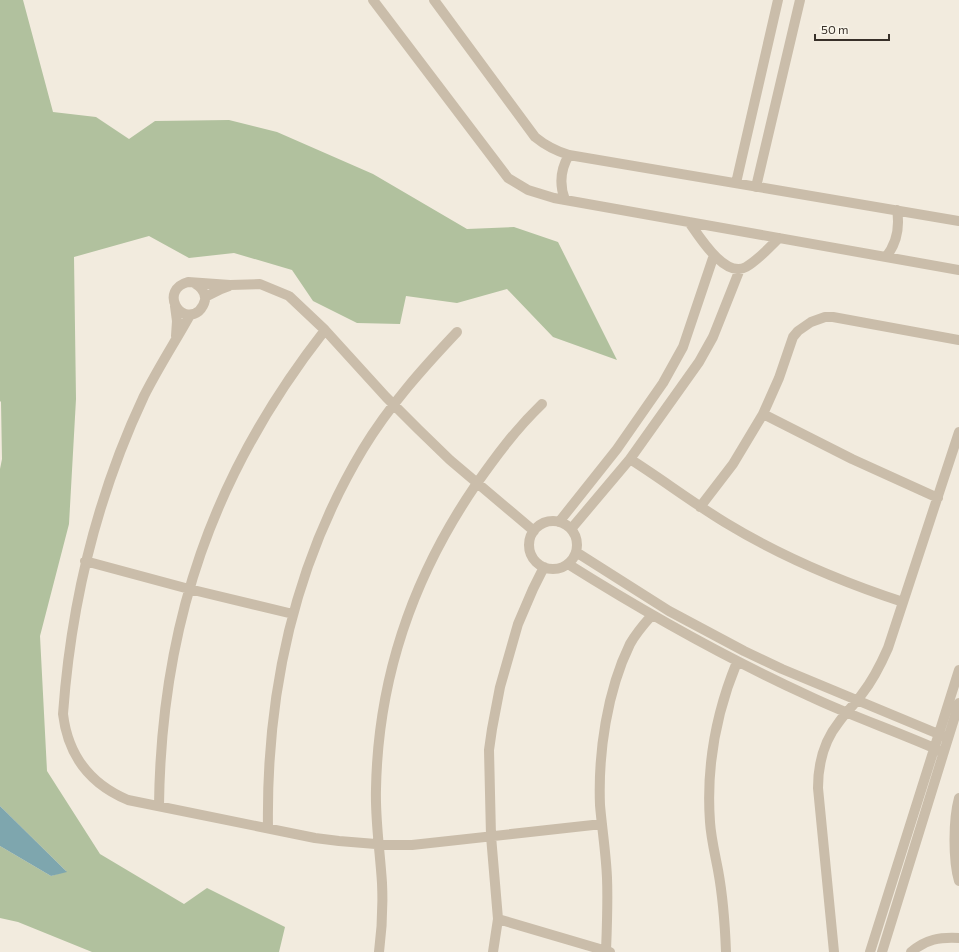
<svg xmlns="http://www.w3.org/2000/svg" width="959" height="952" font-family="Commissioner,sans-serif">
	<style>
		.green { fill: #b1c19e }
		.water { fill: #7ea6ae }
		.lines { fill: none; stroke-linecap: round; stroke-linejoin: round }
		.minor { stroke: #cabdaa; stroke-width: 10 }
	</style>
	<rect width="100%" height="100%" fill="#f2ebde"/>
	<path class="green" d="M0,0H23L53,112L96,117L129,139L155,121L229,120L277,132L373,174L467,229L514,227L558,242L617,360L553,337L507,289L457,303L406,296L400,324L357,323L313,301L292,270L234,253L189,258L149,236L74,257L76,399L69,524L40,636L47,771L100,854L184,904L207,888L285,927L279,952H92L18,922L0,918V846L51,876L66,871L0,806V469L2,459L1,402L0,401Z"/>
	<path class="water" d="M0,806L67,872L51,876L0,846Z"/>
	<g class="lines">
		<path class="minor" d="M373,0L508,178L528,190L554,198L959,270
			M434,0L535,137C546,146 556,151 569,155L959,221
			M736,183L778,0
			M756,187L800,0
			M565,200C559,184 560,170 569,155
			M689,222C699,236 725,279 746,267C758,260 769,248 779,238
			M886,257C897,243 900,228 897,210
			M194,283C201,287 206,292 205,300C204,305 202,308 199,311C180,326 159,290 188,282L230,285L260,284L289,296L325,330L386,397L418,429L450,460L534,531
			M205,297L221,289L229,286
			M175,306L177,321L176,336
			M190,315C175,342 158,368 144,396C96,498 71,602 63,714C68,756 90,784 128,800L315,838L339,841L388,845H412L602,824
			M763,414L852,459L938,498
			M630,459C663,480 693,503 726,523C782,557 842,582 903,602
			M700,507L733,464L763,414L779,378L793,337L798,331L811,322L825,317H833L959,340
			M529 545a24 24 0 1 1 48 0a24 24 0 1 1-48 0Z
			M559,522L617,449L663,383L683,347L714,255
			M571,529L630,459L699,362L713,337L740,269
			M576,552L669,611L744,651L782,669L948,738
			M85,561L189,589L293,614
			M568,564C646,613 726,658 809,696C853,717 899,732 943,752
			M959,798C953,820 953,860 959,881
			M159,806C161,624 213,473 325,330
			M268,828C266,695 294,564 363,449C389,406 423,368 457,332
			M498,919L610,952
			M606,951C607,926 608,902 607,878C606,853 602,829 600,805C598,753 607,691 630,644C636,633 644,624 652,615
			M379,952C382,929 383,905 382,883C380,851 375,820 376,789C378,678 413,577 475,486C496,456 516,429 542,404
			M493,952L498,919L491,836L489,750L492,729L500,687L518,624L533,589L544,567
			M726,952C725,925 723,897 718,870C715,854 711,838 710,822C706,766 716,713 737,662
			M834,952L818,788C818,764 823,742 839,722C846,712 855,704 862,694C873,680 881,664 888,648L959,432
			M870,952L959,670
			M882,952L959,703
			M911,952C926,939 940,937 959,938"/>
	</g>
	<path d="M815 34v6h74v-6" fill="none" stroke="#383029" stroke-width="2"/>
	<text x="821" y="34" font-size="12" fill="#383029" stroke="#f9f5ea" stroke-width="3" paint-order="stroke">50 m</text>
</svg>
